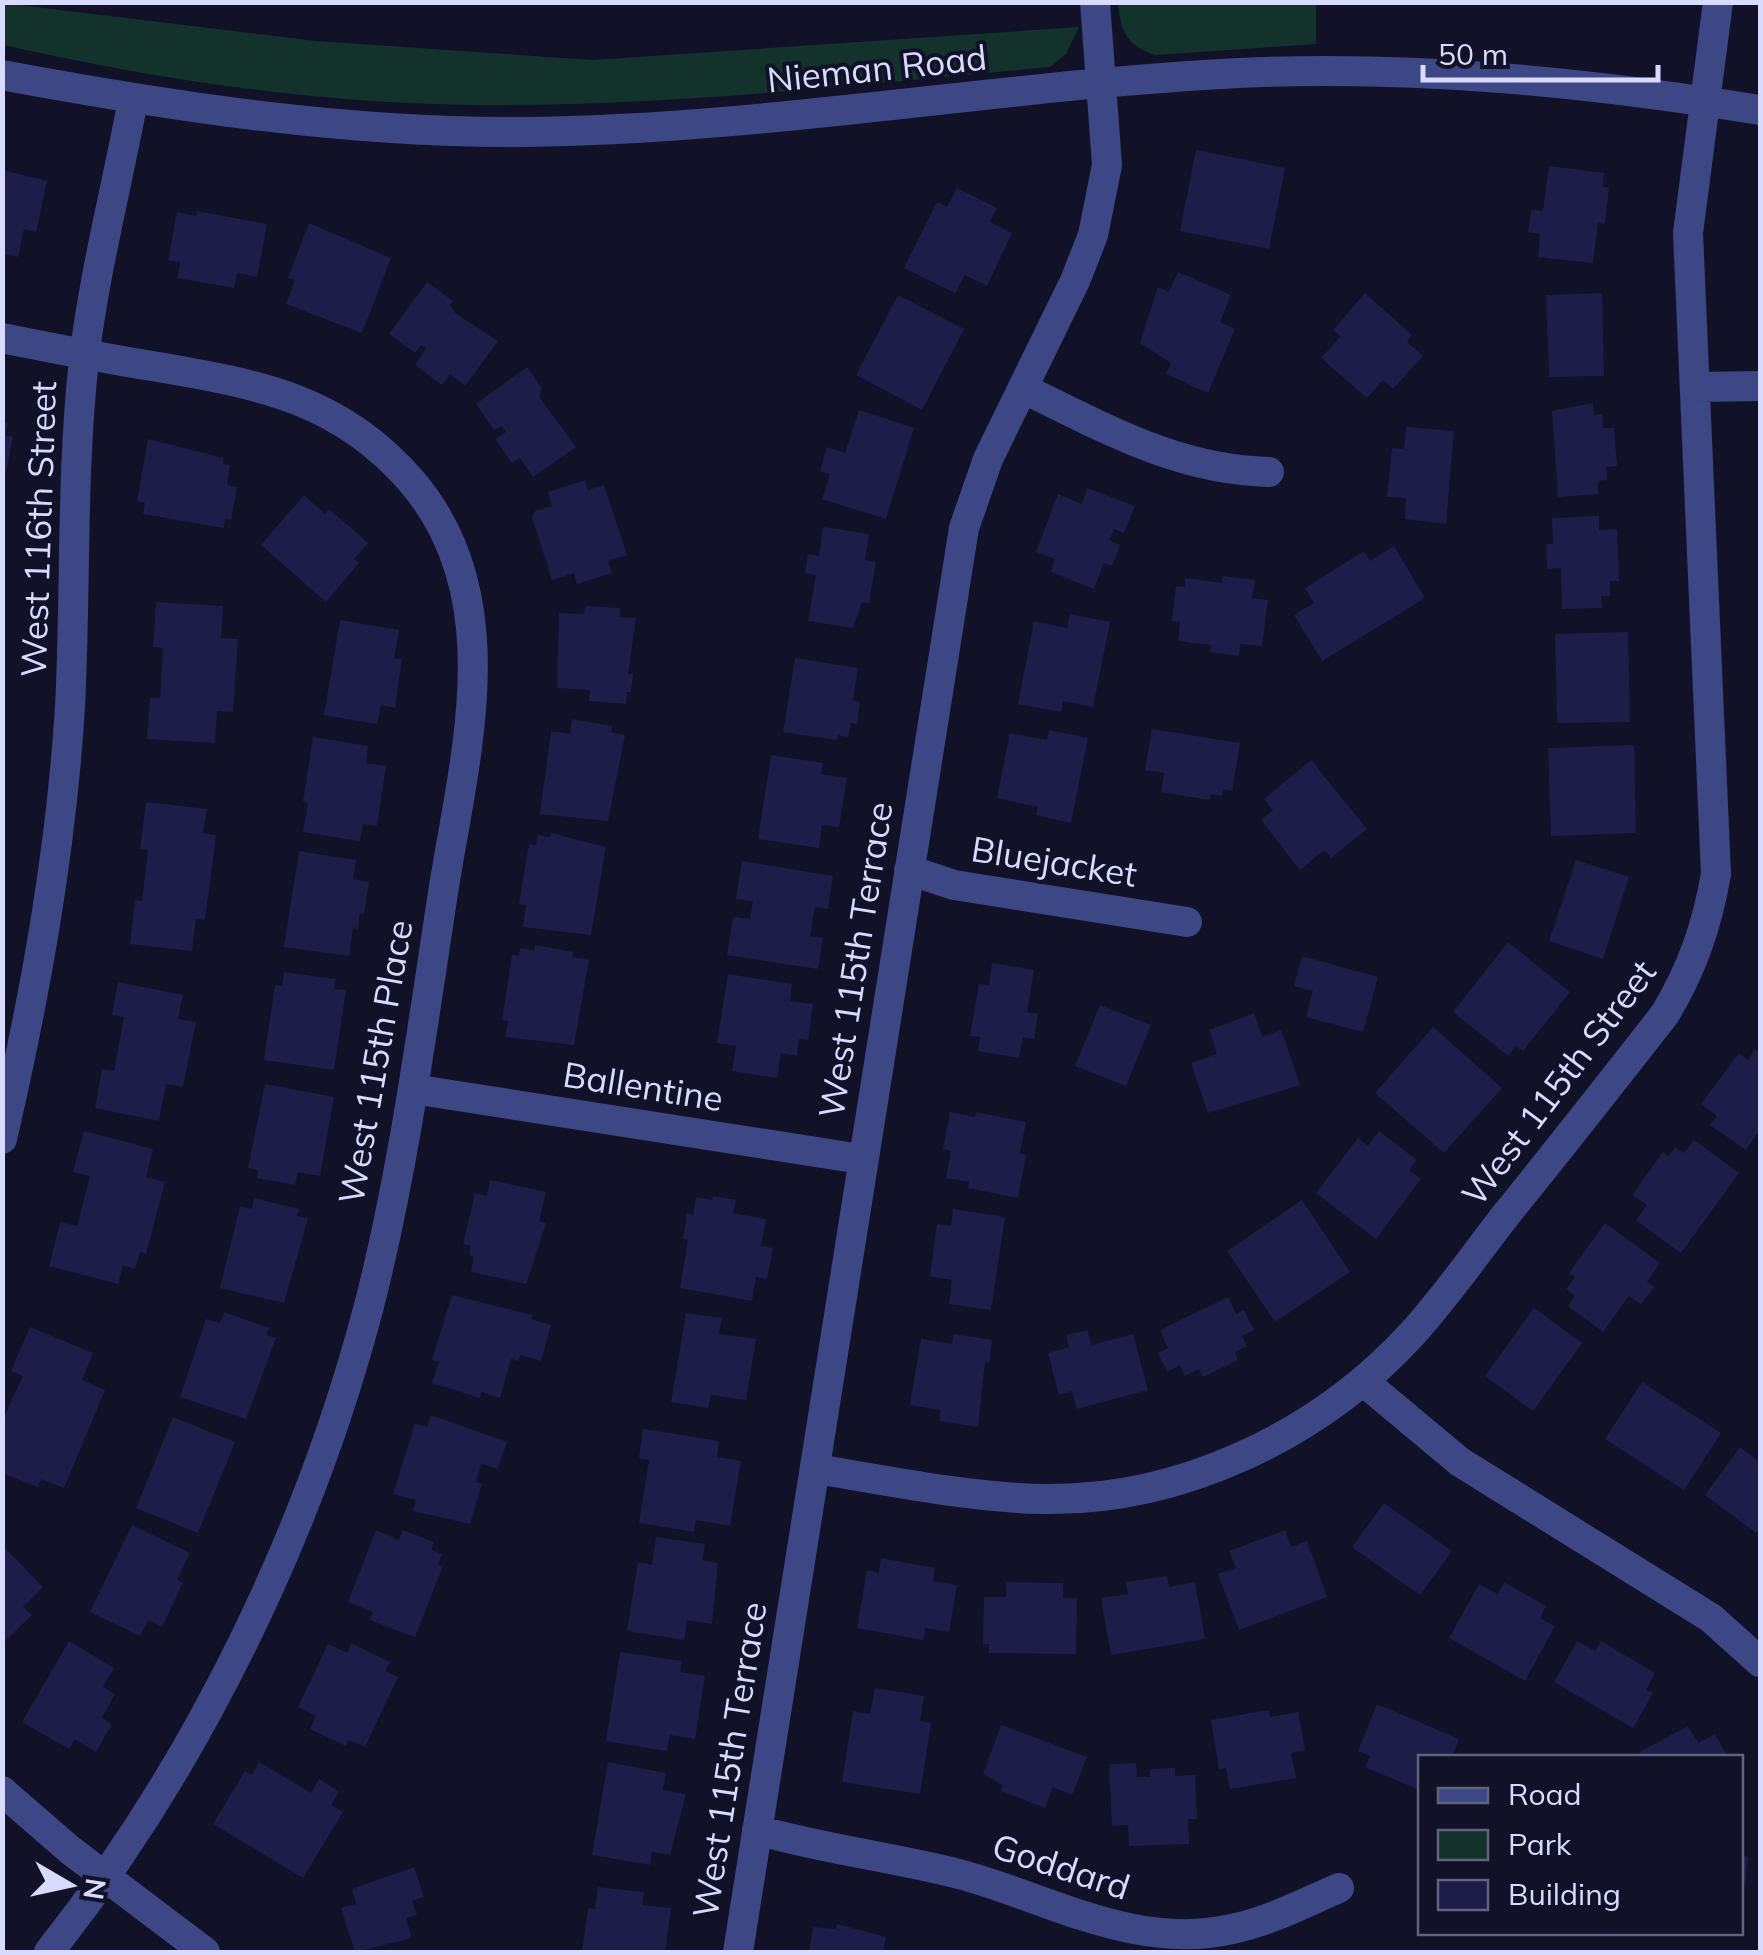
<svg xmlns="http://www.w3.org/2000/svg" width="1763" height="1955" font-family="Mulish,sans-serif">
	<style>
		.green { fill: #14322c }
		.building { fill: #1e1d49 }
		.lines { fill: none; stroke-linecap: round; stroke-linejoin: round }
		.minor { stroke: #3d4786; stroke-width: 30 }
		.labels { text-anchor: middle; stroke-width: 8; stroke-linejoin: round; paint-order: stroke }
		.street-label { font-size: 35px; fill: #d9dbfe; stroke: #111128 }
	</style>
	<rect width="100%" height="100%" fill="#111128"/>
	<path class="green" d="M3,3L316,41L593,60L1079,27L1066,54L1050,67C856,85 663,107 468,105C312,103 155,79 3,45Z
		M1118,3H1316V44L1156,55C1128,47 1120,31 1118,3Z"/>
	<path class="building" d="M1196,150L1285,168L1269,249L1180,231Z
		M1549,166L1604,173L1603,187H1609L1605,224L1598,223L1593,263L1538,257L1540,234L1528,232L1531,210L1543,211Z
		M2,170L47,181L36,232L24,229L18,257L2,254Z
		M957,188L997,208L990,222L1012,233L987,286L965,275L955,293L904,268L937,202L947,207Z
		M197,211L267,224L257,277L237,273L234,288L177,278L180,262L168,260L177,212L196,216Z
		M309,223L391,258L362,333L286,304L295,280L288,278Z
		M1178,272L1231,295L1220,322L1235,329L1208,393L1166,374L1171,363L1140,343L1158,287L1169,292Z
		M427,282L453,301L450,305L455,313L498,341L465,386L450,374L442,385L415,365L426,348L421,345L415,353L389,334Z
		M1365,293L1412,335L1407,342L1423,356L1393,389L1383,380L1367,398L1321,358L1341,336L1333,330Z
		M1602,293L1604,376L1549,377L1546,295Z
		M898,295L964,329L922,410L856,375Z
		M527,367L541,387L540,398L576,447L533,477L520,458L512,463L495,439L506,432L502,426L494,430L476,404Z
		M1593,403L1594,415L1602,414L1603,428H1614L1617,466L1606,467L1607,480L1598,481V494L1558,497L1552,411Z
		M859,410L914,428L886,519L822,499L830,474L820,471L827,447L845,453Z
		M2,422L8,423L5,435L13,437L4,481Z
		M1406,427L1454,431L1446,524L1405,519L1406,498L1387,497L1392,448L1404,449Z
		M148,439L224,458L223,464L230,465L227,485L237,487L231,520L225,519L224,528L143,514L145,503L137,501Z
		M585,480L588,490L604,485L627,555L608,561L612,573L577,584L574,573L552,580L532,517L535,511L552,506L548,492Z
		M1087,488L1135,506L1124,533L1114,529L1109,540L1120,545L1112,566L1104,563L1094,589L1051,572L1055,559L1036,552L1058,494L1082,504Z
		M304,495L325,514L329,509L368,543L354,559L359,563L326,602L261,545Z
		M1599,516V530L1617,529L1619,581H1610V596H1601L1602,608L1562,609L1561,568L1547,569L1546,544H1553L1552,518Z
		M823,527L869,534L865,560L876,562L869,603L862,602L853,628L808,621L816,575L805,573L808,554L819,556Z
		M1394,546L1425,598L1322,661L1294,615L1314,603L1305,588L1364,551L1370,561Z
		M1223,576L1255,580L1252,598L1268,600L1262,646L1240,644L1239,656L1210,652L1211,645L1178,641L1180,622L1172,621L1176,586L1185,587V578L1222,583Z
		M156,602L223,606L221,638L238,639L233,712L217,711L215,743L147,739L150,698H160L163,648L153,647Z
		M585,606L620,608V617L636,618L628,674H633L631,692H627L626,704L589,701L590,690L557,688L559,613L584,614Z
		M1070,614L1110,622L1093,707L1063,701L1061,712L1018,704L1034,621L1067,628Z
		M340,620L399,630L394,658L402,659L395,708L381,705L377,724L324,715Z
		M1628,632L1630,722L1557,723L1555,634Z
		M795,658L858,668L853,700L860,702L857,724L851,723L848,737L838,735L837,740L783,732Z
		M572,719L612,726L611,732L625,735L608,821L540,814L551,731L570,734Z
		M1152,729L1240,743L1232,791L1223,789L1222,796L1211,794L1210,800L1161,792L1164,773L1145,770Z
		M1049,730L1088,738L1071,823L1036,815L1038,807L997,798L1010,733L1047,740Z
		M313,737L368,746L366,763L386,766L377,826L363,824L360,841L303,832L308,803L303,802Z
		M1634,745L1636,833L1551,836L1548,748Z
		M771,755L823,763L821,774L847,778L839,827L822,825L819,848L758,839Z
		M1311,760L1367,829L1331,858L1324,850L1300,870L1261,820L1273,810L1264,799Z
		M146,802L207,809L203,833L216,835L205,920L196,919L192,951L130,944L135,900L142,901L148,850L140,849Z
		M551,833L606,847L591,935L523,927L526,905L519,904L529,844L536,845L538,835L550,837Z
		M299,851L356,860L353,879L369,882L364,914L360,913L358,929L353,928L349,956L284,947Z
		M1576,860L1629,877L1603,959L1549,941Z
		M742,861L833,876L828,909L815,907L810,936L823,938L818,969L727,955L733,917L750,919L753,901L736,899Z
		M1508,942L1570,992L1523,1051L1516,1046L1508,1056L1453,1012Z
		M535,945L573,952L572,957L589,960L574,1045L505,1037L508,1021L502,1020L512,955L519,956L520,948L535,951Z
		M1302,956L1378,977L1363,1032L1306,1017L1313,991L1294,986Z
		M992,963L1034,970L1027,1012L1038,1014L1034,1039L1023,1037L1019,1058L978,1051L980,1037L970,1036L979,984L989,985Z
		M284,972L336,979L334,989L346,990L334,1070L264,1060L275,985L282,986Z
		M728,974L792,984L790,1001L813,1004L808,1040L799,1039L797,1056L781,1053L777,1078L732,1071L736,1046L717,1043Z
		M118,982L183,995L178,1019L196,1022L183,1087L166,1084L159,1121L95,1108L102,1069L114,1071L124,1017L112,1015Z
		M1100,1005L1151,1025L1126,1086L1075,1066Z
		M1254,1013L1262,1037L1281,1030L1300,1085L1208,1113L1191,1063L1217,1054L1209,1030Z
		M1433,1027L1502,1088L1444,1153L1375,1093Z
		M1755,1049L1760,1053V1137L1757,1134L1746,1150L1710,1125L1717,1116L1701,1104L1739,1053L1748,1060Z
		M265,1084L334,1097L320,1176L298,1172L295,1185L257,1178L258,1170L248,1168Z
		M950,1112L975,1117L976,1112L1026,1122L1020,1153L1026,1155L1018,1198L968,1188L969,1182L946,1178L951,1151L943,1149Z
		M84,1131L153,1149L146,1177L165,1182L146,1254L140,1252L135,1269L123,1265L118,1284L49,1266L60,1222L77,1226L90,1176L73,1172Z
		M1379,1131L1417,1160L1409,1170L1421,1179L1376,1239L1316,1193L1358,1138L1368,1146Z
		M1694,1140L1739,1173L1681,1253L1636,1220L1647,1205L1632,1195L1663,1152L1668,1156L1675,1147L1684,1153Z
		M490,1180L546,1192L539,1221L546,1223L526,1284L471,1272L474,1257L469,1255L471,1246L463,1244L475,1193L487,1196Z
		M713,1196L736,1200L733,1213L766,1219L761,1246L773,1248L767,1279L756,1277L752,1301L680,1288L688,1240L683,1239L687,1213L693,1215L696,1197L712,1200Z
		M254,1198L299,1209L297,1216L308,1218L284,1303L220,1288L240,1206L252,1209Z
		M1302,1200L1350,1272L1275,1322L1227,1251Z
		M953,1209L1005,1217L991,1310L949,1304L952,1280L930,1276L937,1224L951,1226Z
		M1605,1223L1660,1263L1647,1282L1654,1287L1641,1304L1629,1296L1603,1332L1568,1306L1575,1296L1566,1289L1575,1277L1569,1273Z
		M452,1295L532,1315L531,1319L551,1325L541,1361L520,1355L519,1361L511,1359L500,1398L481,1392L480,1398L432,1383L439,1362L432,1360Z
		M1228,1297L1236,1314L1244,1310L1254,1330L1242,1336L1247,1346L1235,1352L1238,1360L1203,1377L1199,1369L1184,1376L1180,1365L1167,1372L1158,1353L1168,1348L1160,1330Z
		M1534,1308L1582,1343L1533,1411L1485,1376Z
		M224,1312L269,1328L266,1335L276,1338L246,1419L180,1397L206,1319L220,1323Z
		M686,1313L722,1318L719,1334L756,1339L746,1400L711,1395L708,1408L671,1402Z
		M30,1327L93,1353L82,1380L105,1390L64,1488L41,1479L38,1487L2,1473V1421L23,1376L11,1371Z
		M1087,1330L1092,1345L1133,1334L1148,1390L1077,1409L1072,1391L1059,1395L1048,1353L1069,1347L1066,1335Z
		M953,1334L992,1340L989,1363L985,1362L978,1427L939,1421L941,1410L910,1405L921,1339L952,1344Z
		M1642,1382L1721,1433L1684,1490L1605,1439Z
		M431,1415L507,1442L498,1469L481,1464L476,1482L482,1484L470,1524L413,1511L416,1500L393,1494L415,1423L427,1427Z
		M173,1417L235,1442L198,1533L136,1508Z
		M643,1429L719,1441L717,1457L741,1461L730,1526L696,1520L694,1532L639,1523L649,1460L639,1458Z
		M1740,1447L1760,1462V1527L1756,1533L1705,1495Z
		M1384,1503L1452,1551L1420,1595L1352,1547Z
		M132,1525L190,1553L177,1580L183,1583L162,1627L148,1620L140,1636L90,1612Z
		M376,1530L399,1540L403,1530L434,1542L431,1550L442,1554L438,1565L443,1566L415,1637L370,1620L373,1612L348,1602Z
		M1285,1530L1291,1547L1307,1541L1327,1597L1239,1630L1218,1574L1236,1568L1229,1551Z
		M656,1537L705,1544L702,1560L718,1563L712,1624L687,1620L684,1640L627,1631L638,1562L652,1565Z
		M2,1545L43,1587L23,1607L32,1615L2,1644Z
		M881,1558L935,1568L933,1581L957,1585L949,1632L925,1628L923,1640L857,1628L867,1570L879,1573Z
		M1167,1576L1169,1587L1195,1582L1205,1639L1111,1655L1101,1598L1128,1594L1126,1582Z
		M1006,1582L1063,1583V1598H1077L1076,1654L989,1653V1644H983L984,1597H1006Z
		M1504,1582L1546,1606L1540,1618L1555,1626L1525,1681L1449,1638L1479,1584L1498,1594Z
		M69,1641L114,1668L103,1687L115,1694L102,1718L112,1724L96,1752L75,1739L69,1749L22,1722Z
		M1577,1641L1595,1651L1601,1641L1655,1673L1646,1690L1653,1693L1633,1728L1554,1682Z
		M351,1643L390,1662L385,1671L398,1677L365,1747L349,1740L346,1746L310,1729L316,1716L298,1707L328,1644L347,1653Z
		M620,1652L682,1661L680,1672L705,1676L695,1739L670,1735L667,1751L606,1741Z
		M875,1688L924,1696L920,1721L931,1723L920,1794L842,1782L853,1711L870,1714Z
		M1377,1704L1459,1739L1452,1758H1420L1417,1789L1365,1767L1370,1756L1358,1751Z
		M1269,1710L1270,1717L1298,1712L1305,1750L1291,1753L1296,1778L1230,1789L1226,1768L1219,1769L1211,1720Z
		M1001,1725L1087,1757L1072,1795L1053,1787L1045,1808L1001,1791L1003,1785L983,1774Z
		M1688,1726L1698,1743L1715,1734L1728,1758H1642L1639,1752Z
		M259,1762L311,1793L319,1779L339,1792L331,1805L343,1812L303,1878L213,1824L245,1771L252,1775Z
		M608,1762L666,1773L663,1790L686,1794L670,1855L652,1852L650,1865L592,1855Z
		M1136,1763L1137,1777H1150V1769L1175,1768V1776L1195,1775L1197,1819H1188L1189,1844L1129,1846L1128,1825L1112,1826L1109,1764Z
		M1740,1855L1748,1857L1742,1903H1740Z
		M414,1867L424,1897L412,1901L417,1915L406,1918L412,1938L355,1952L341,1908L356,1904L352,1889Z
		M598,1887L644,1892L642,1905L671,1908L665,1952H582L588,1908L595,1909Z
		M837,1924L886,1937L883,1952H809L813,1927L836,1929Z"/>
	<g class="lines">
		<path class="minor" d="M2,75C174,107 347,133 522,132C763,130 1000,85 1239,73C1415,65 1587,82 1760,110
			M2,338C52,348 102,358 152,366C256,384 340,397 413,483C511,599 464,758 443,893C422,1029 404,1168 370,1302C310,1533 197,1765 49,1952
			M1697,387L1760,386
			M1024,389C1105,428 1177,470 1269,472
			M909,870L954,885L1187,922
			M413,1089L861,1159
			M2,1139C35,996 61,853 70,707C76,591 71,475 84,360C94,273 117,186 133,100
			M1363,1381L1460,1462L1711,1618L1760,1662
			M816,1469C890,1481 965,1497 1041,1499C1179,1502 1318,1436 1411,1335C1445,1298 1474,1256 1505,1216C1559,1149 1612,1082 1665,1014C1692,969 1707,926 1716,874L1688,233L1718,2
			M2,1791L70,1850L205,1952
			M757,1830C823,1849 892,1857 959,1874C1049,1898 1135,1951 1232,1929C1270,1921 1304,1903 1339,1888
			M738,1952L964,528L988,459L1075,281L1093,235L1107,165L1095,2"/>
	</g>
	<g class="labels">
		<g class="street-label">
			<text transform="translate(877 69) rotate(-6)" y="12">Nieman Road</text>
			<text transform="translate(39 529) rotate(-88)" y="12">West 116th Street</text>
			<text transform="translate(1054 862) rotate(9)" y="12">Bluejacket</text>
			<text transform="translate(856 960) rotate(-81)" y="12">West 115th Terrace</text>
			<text transform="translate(376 1062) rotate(-80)" y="12">West 115th Place</text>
			<text transform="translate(1559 1083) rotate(-53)" y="12">West 115th Street</text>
			<text transform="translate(643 1087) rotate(9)" y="12">Ballentine</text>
			<text transform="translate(730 1760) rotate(-81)" y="12">West 115th Terrace</text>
			<text transform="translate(1061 1867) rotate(18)" y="12">Goddard</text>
		</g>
	</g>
	<rect width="1763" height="1955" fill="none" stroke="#d9dbfe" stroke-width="10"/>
	<rect x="1418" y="1755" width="325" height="180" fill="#111128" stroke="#61627e" stroke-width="2.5"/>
	<rect x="1438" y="1788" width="50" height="15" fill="#3d4786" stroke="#61627e" stroke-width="2.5"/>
	<text x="1508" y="1805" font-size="30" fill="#d9dbfe">Road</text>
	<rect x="1438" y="1830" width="50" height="30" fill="#14322c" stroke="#61627e" stroke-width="2.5"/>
	<text x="1508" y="1855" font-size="30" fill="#d9dbfe">Park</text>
	<rect x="1438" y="1880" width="50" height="30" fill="#1e1d49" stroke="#61627e" stroke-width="2.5"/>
	<text x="1508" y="1905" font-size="30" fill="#d9dbfe">Building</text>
	<g transform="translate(70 1885) rotate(99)" stroke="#111128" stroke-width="8" paint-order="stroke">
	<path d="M0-8L18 38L0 25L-18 38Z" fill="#d9dbfe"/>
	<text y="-15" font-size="28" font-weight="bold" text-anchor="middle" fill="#d9dbfe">N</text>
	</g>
	<path d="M1423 65v15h235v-15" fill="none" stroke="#d9dbfe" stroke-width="5"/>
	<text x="1438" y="65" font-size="30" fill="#d9dbfe" stroke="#111128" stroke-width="8" paint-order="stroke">50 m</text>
</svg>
